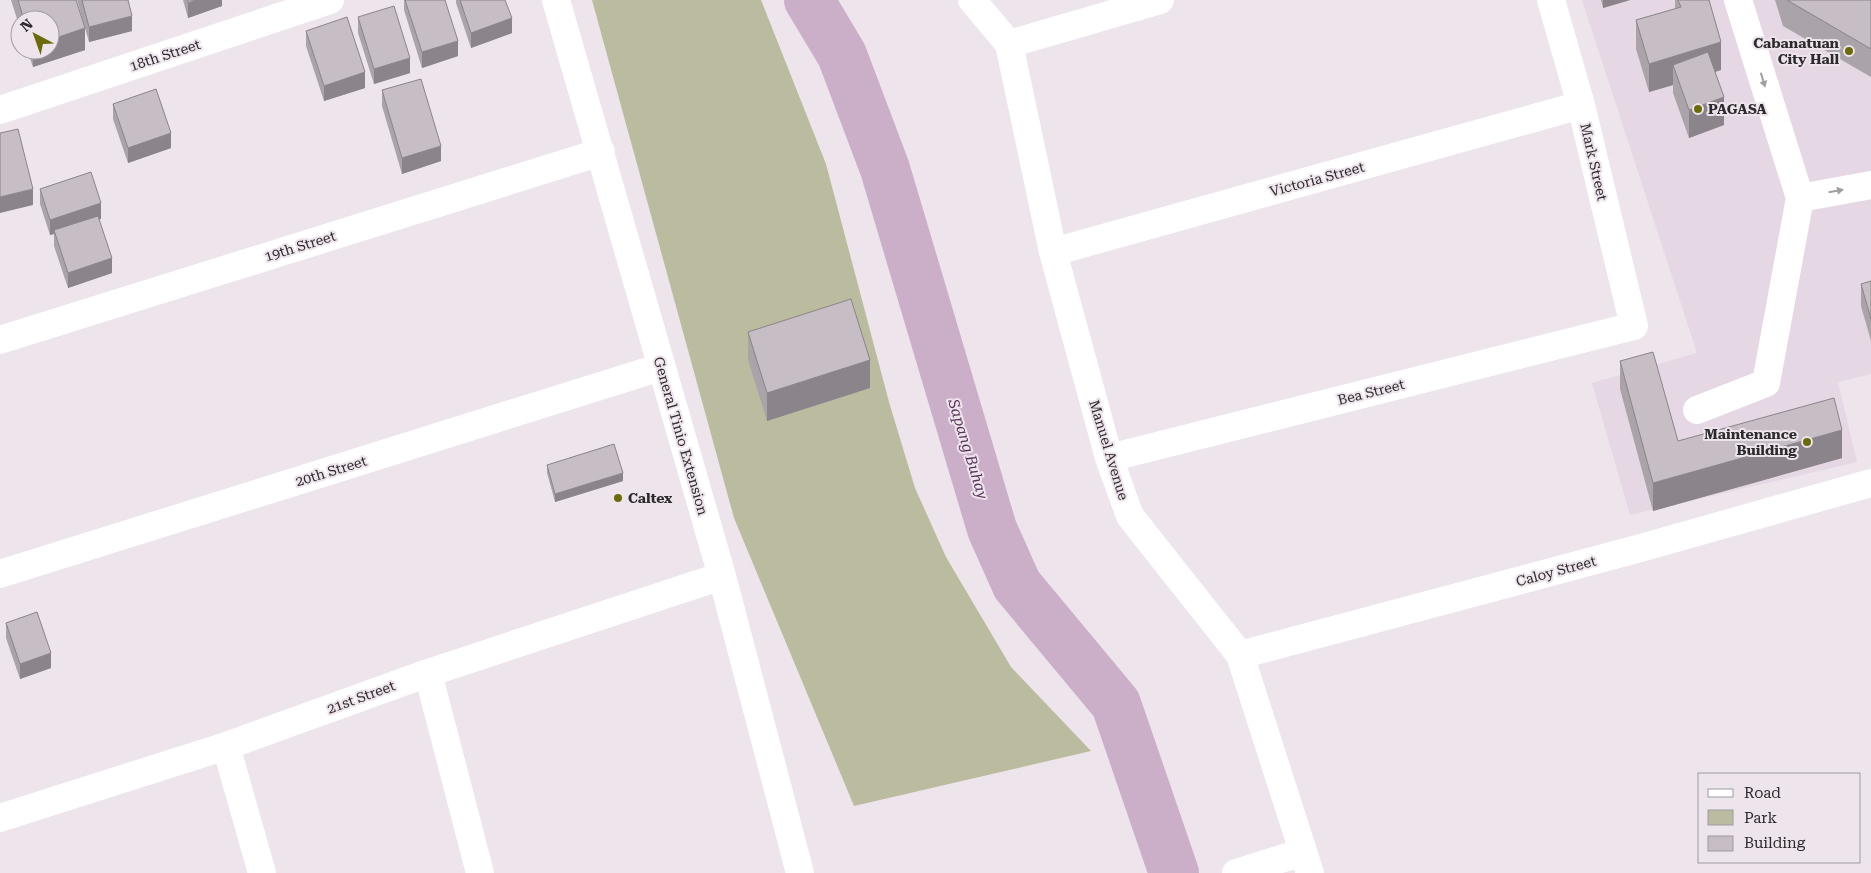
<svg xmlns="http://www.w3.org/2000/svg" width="1871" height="873" font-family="'Roboto Serif',serif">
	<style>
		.built { fill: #e6d7e5 }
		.green { fill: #bbbc9f }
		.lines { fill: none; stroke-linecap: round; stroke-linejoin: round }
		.river { stroke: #cbafc9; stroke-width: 50 }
		.minor { stroke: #fff; stroke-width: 28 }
		.wall { fill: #aaa3a9 }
		.shaded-wall { fill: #8b848a }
		.building { fill: #c6bdc5; stroke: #8b848a }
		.oneway { fill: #a09fa0 }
		.poi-dot { fill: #6c6b0a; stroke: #ede4ec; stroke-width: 2 }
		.labels { text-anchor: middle; stroke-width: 4; stroke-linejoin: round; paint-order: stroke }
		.poi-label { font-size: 14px; font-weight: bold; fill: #2d2a2d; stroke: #ede4ec; text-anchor: end }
		.street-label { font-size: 14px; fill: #2d2a2d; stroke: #ede4ec }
		.water-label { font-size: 15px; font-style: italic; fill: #573156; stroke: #ede4ec }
	</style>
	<rect width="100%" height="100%" fill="#ede4ec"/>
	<path class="built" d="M1582,0H1871V374L1838,382L1857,462L1630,515L1592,383L1697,353Z"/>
	<path class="green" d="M592,0H761L826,164L889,402L915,488L946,557L1011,667L1091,751L854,806L734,518Z"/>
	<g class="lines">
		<path class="river" d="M809,0L842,55L885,169L992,529L1017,585L1116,704L1174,873"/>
		<path class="minor" d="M556,0L722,576L800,873
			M972,0L1009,44L1053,252L1109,458L1130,516L1240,655L1310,873
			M1009,44L1160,0
			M0,110L330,0
			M1800,198L1871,185
			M1053,252L1581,105
			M0,340L601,152
			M1697,410L1766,383L1800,198L1738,0
			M1109,458L1634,326L1581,105L1551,0
			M0,574L661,367
			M1240,655L1637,549L1871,483
			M428,673L480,873
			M226,746L262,873
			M0,818L226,746L428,673L722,576
			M1236,873L1303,852"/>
	</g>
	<path class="wall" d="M11,0H76L85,50L33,67L27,50H50V20H20V28Z
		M77,0H128L132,31L89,42Z
		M183,0H222V6L188,18Z
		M404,0H445L458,56L422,68L404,10Z
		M456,0H505L512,33L471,48L456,3Z
		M1601,0H1630L1603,8Z
		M1675,0H1709L1721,70L1715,72L1724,125L1689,138L1673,93V85L1649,92L1636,49V20L1675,9Z
		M1775,0H1871V77L1783,26Z
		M358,17L410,73L374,84L358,33Z
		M306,31L365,88L324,101L306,46Z
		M382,90L441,161L402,174L382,106Z
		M113,104L171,148L128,163L113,119Z
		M40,189L101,219H99L112,273L68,288L54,246V234L50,235L40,204Z
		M1871,281V341L1861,306V284Z
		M748,332L870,388L767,421L748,360Z
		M1620,361L1678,441L1842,458L1653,511L1620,389Z
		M547,465L623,481L555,502L547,473Z
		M6,623L51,668L20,679L6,638Z"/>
	<path class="shaded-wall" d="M196,0H222V6L188,18V3Z
		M1603,0H1630L1603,8Z
		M132,16V31L89,42V27Z
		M512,18V33L471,48V33Z
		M85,28V50L33,67V50H50V40Z
		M458,41V56L422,68V52Z
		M1721,42V70L1679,83L1673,65V85L1649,92V64Z
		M410,58V73L374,84V69Z
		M365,72V88L324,101V86Z
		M1724,97V125L1689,138V110Z
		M171,133V148L128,163V148Z
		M441,146V161L402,174V158Z
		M33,189V205L0,213V197Z
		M101,203V219L55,234L54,230V234L50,235V220Z
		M112,258V273L68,288V273Z
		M870,360V388L767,421V393Z
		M1842,430V458L1653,511V483Z
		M623,473V481L555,502V494Z
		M51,653V668L20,679V664Z"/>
	<path class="building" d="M18,0H76L85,28L50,40V20H24Z
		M82,0H128L132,16L89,27Z
		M188,0H196L188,3Z
		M405,0H445L458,41L422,52Z
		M460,0H505L512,18L471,33Z
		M1678,0H1709L1721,42L1649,64L1636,20L1681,7Z
		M1787,0H1871V49Z
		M394,6L410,58L374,69L358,17Z
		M347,17L365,72L324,86L306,31Z
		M1708,52L1724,97L1689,110L1673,65Z
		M421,79L441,146L402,158L382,90Z
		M156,89L171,133L128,148L113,104Z
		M18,129L33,189L0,197V133Z
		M91,172L101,203L50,220L40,189Z
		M98,216L112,258L68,273L54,230Z
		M1871,281V319L1861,284Z
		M851,299L870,360L767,393L748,332Z
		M1653,352L1678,441L1834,398L1842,430L1653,483L1620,361Z
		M614,444L623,473L555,494L547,465Z
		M37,612L51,653L20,664L6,623Z"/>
	<defs><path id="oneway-solid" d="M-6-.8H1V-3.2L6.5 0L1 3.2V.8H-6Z" transform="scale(1.25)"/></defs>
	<g class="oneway">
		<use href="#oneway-solid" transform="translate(1763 80) rotate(73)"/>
		<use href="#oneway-solid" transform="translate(1836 191) rotate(-10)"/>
	</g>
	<g class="poi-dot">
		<circle cx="1849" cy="51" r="5"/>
		<circle cx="1698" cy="109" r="5"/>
		<circle cx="1807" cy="442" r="5"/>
		<circle cx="618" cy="498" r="5"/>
	</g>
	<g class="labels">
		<g class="poi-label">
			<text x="1839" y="48">Cabanatuan<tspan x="1839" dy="16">City Hall</tspan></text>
			<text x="1708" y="114" text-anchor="start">PAGASA</text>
			<text x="1797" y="439">Maintenance<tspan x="1797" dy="16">Building</tspan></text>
			<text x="628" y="503" text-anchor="start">Caltex</text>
		</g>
		<g class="street-label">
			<text transform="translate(165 55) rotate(-18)" y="5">18th Street</text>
			<text transform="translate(1594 162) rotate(77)" y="5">Mark Street</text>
			<text transform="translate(1317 179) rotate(-15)" y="5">Victoria Street</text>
			<text transform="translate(300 246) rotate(-17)" y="5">19th Street</text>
			<text transform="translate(1371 392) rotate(-14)" y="5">Bea Street</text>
			<text transform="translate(681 436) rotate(74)" y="5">General Tinio Extension</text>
			<text transform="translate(1109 450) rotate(73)" y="5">Manuel Avenue</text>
			<text transform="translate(331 471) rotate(-17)" y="5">20th Street</text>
			<text transform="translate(1556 571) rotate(-15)" y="5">Caloy Street</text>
			<text transform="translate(361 697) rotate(-20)" y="5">21st Street</text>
		</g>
		<g class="water-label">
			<text transform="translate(968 449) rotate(73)" y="5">Sapang Buhay</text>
		</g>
	</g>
	<rect x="1698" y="773" width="162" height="90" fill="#ede4ec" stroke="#a09aa0"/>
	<rect x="1708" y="789" width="25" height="8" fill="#ffffff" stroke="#a09aa0"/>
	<text x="1744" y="798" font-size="15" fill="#2d2a2d">Road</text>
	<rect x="1708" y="810" width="25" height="15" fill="#bbbc9f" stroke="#a09aa0"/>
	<text x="1744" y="823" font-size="15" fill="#2d2a2d">Park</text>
	<rect x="1708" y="836" width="25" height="15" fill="#c6bdc5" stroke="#a09aa0"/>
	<text x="1744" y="848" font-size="15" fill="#2d2a2d">Building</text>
	<g transform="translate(35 35) rotate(319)"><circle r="24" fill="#ede4ec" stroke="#a09aa0"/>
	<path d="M0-4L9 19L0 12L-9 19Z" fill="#6c6b0a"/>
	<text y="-8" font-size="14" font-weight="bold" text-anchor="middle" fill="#2d2a2d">N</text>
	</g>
</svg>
